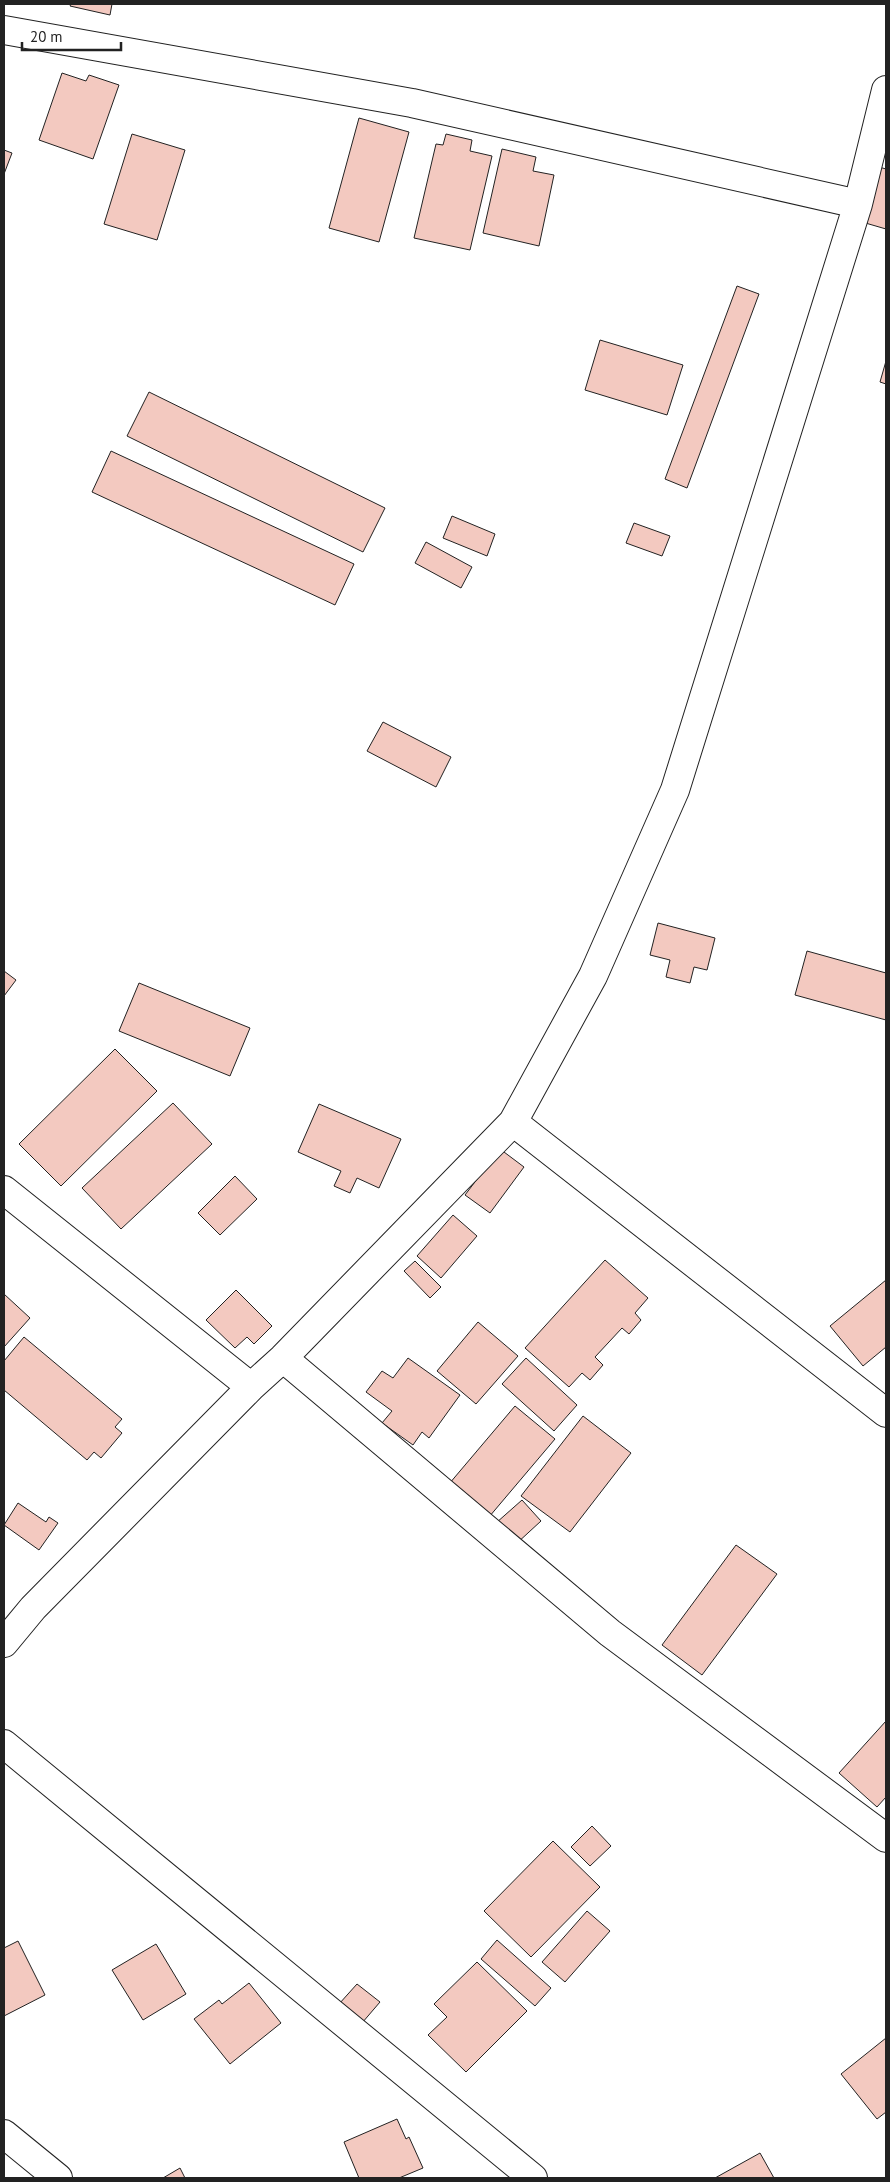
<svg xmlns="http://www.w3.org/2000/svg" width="890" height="2182" font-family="'PT Sans',sans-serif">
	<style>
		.building { fill: #f3c9c0; stroke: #222 }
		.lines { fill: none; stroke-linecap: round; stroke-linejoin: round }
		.street-casing { stroke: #222; stroke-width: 30 }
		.street { stroke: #fff; stroke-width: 28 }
	</style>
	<rect width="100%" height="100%" fill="#fff"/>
	<path class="building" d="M71,4H112L110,15L70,6Z
		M62,73L86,81L89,75L119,85L93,159L39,140Z
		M359,118L409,132L379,242L329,228Z
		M132,134L185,150L157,240L104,224Z
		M446,134L472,140L470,151L492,156L470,250L414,238L436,144L443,145Z
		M502,149L536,157L533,171L554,175L539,246L483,233Z
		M4,150L12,153L4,174Z
		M879,167L886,169V229L862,222Z
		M737,286L759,294L687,488L665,479Z
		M600,340L683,365L667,415L585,390Z
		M886,361V384L880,382Z
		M149,392L385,508L363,552L127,436Z
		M111,451L354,564L335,605L92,492Z
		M452,516L495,534L487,556L443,538Z
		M634,523L670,536L662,556L626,543Z
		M426,542L472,567L461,588L415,563Z
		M383,722L451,757L436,787L367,751Z
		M658,923L715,938L707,970L694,967L690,983L666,977L670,960L650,955Z
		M807,951L886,973V1020L795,995Z
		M4,971L16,980L4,996Z
		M139,983L250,1028L230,1076L119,1031Z
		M115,1049L157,1091L61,1186L19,1144Z
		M173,1103L212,1144L121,1229L82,1188Z
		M319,1104L401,1139L379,1188L357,1178L350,1193L334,1186L341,1171L298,1152Z
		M500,1149L524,1167L490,1213L465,1195Z
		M235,1176L257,1199L220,1235L198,1213Z
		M453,1215L477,1236L441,1278L417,1256Z
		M605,1260L648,1298L635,1313L641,1320L629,1334L622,1328L595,1357L603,1365L590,1380L582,1373L569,1387L525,1348Z
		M415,1261L441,1287L430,1298L404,1271Z
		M886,1280V1347L863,1366L830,1326Z
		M236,1290L272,1326L254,1344L247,1337L235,1348L206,1320Z
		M4,1294L30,1318L4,1347Z
		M478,1322L518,1356L476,1404L437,1371Z
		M24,1337L122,1419L115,1427L122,1433L101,1458L94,1452L87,1460L4,1390V1361Z
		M408,1358L460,1395L429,1438L422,1432L413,1445L382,1423L392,1411L366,1392L382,1371L393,1378Z
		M526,1358L577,1405L554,1431L502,1384Z
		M515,1406L555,1439L489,1517L449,1484Z
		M583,1416L631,1453L570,1532L521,1496Z
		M522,1500L541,1521L516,1544L496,1523Z
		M18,1503L46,1522L49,1517L58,1523L39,1550L4,1525Z
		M736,1545L777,1574L702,1675L662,1645Z
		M886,1721V1797L877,1807L839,1773Z
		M592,1826L611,1846L590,1866L571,1847Z
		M553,1841L600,1887L531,1957L484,1911Z
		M587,1911L610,1931L565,1982L542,1962Z
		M497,1940L551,1988L535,2006L481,1959Z
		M18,1941L45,1995L4,2016V1948Z
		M156,1944L186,1994L143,2020L112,1970Z
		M477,1962L527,2011L466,2072L428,2035L447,2017L434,2004Z
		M249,1983L281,2023L230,2064L194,2019L219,2000L222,2004Z
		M357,1984L380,2002L362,2023L339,2004Z
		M886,2038V2112L877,2119L841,2074Z
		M397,2119L406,2139L409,2137L423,2168L399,2178H359L344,2142Z
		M760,2153L774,2178H715Z
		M180,2168L185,2178H163Z"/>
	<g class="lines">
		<g class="street-casing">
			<path id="street" d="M4,30L412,103L858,204
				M513,1122L886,1413
				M4,1190L251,1387
				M283,1358L610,1633L886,1838
				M4,1643L33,1608L251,1387L283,1358L513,1122L593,976L675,790L858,204L886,90
				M4,1744L533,2178
				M4,2134L58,2178"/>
		</g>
		<use href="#street" class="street"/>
	</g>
	<rect width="890" height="2182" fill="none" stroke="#222222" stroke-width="10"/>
	<path d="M22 42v8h99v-8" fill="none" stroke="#222222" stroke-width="2.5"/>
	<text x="30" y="42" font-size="15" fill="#222222" stroke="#ffffff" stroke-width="4" paint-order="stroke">20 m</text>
</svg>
